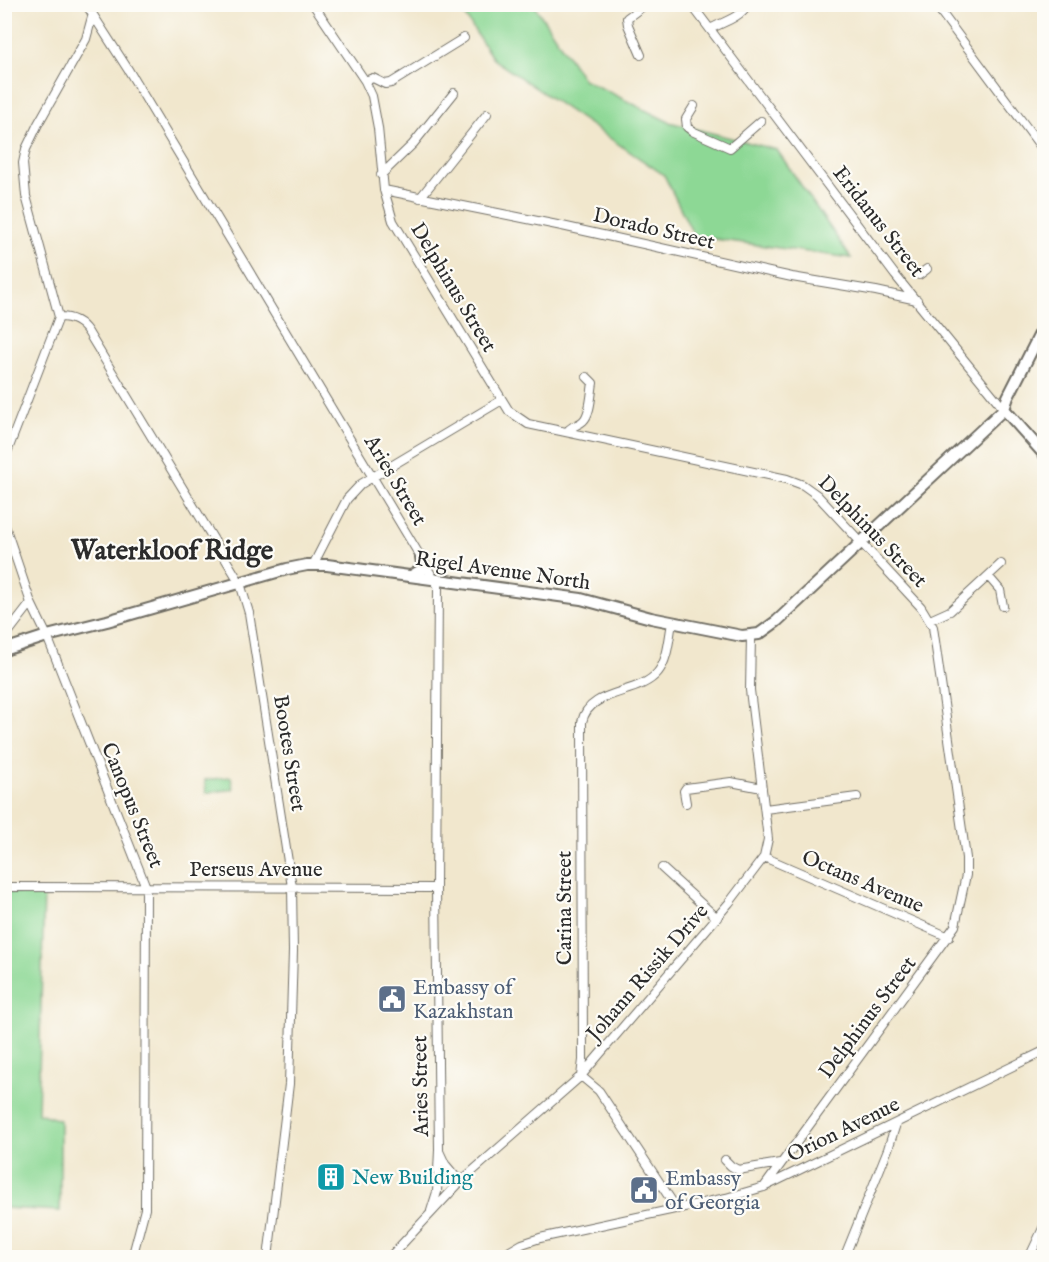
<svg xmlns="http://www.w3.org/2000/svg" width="1049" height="1262" font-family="'IM FELL English',serif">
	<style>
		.green { fill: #8dd895; stroke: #5c8260; stroke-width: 1.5 }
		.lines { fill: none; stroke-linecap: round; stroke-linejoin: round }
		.street-casing { stroke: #706d64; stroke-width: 10 }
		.secondary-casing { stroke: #706d64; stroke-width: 14 }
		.street { stroke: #fff; stroke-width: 8 }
		.secondary { stroke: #fff; stroke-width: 10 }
		.labels { text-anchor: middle; stroke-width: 4.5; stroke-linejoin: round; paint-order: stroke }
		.street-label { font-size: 21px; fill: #2b2b2b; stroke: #fdfcf7 }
		.service-label { font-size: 21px; fill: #4e5e75; stroke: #fdfcf7; text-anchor: start }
		.culture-label { font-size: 21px; fill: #0d838f; stroke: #fdfcf7; text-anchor: start }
		.district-label { font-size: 27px; font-weight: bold; fill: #2b2b2b; stroke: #fdfcf7 }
	</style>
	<rect width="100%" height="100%" fill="#fdfcf7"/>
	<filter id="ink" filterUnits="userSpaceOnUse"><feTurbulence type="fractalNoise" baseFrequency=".0167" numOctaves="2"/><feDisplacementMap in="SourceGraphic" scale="12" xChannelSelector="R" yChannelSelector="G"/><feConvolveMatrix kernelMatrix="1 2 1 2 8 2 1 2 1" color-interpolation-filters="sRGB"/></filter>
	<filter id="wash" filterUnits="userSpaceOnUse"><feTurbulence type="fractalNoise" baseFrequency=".008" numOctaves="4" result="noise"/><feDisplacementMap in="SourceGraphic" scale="24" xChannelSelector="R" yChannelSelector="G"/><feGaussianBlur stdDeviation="1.35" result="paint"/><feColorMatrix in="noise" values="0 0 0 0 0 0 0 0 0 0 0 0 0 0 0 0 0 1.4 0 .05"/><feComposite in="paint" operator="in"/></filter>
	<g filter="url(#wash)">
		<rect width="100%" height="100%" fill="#f1e7cd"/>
		<path class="green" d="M458,5H534L583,79L669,122L777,150L851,258L694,236L664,175L493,59Z
			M231,777L233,789L206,793L205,780Z
			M5,892H44L38,1113L60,1120V1211L5,1208Z"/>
	</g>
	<g filter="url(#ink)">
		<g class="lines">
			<g class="street-casing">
				<path id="street" d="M86,4L129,71L438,586L436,888L439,1150L437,1192L431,1211
					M313,4L365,81L372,96L378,128L384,190L393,221L509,411L528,424L787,479L803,485L817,495L921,607L933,627L966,858V875L955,926L764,1187
					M691,4L895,275L1004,409
					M935,4L1044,151
					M710,29C723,22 740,18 748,4
					M641,55L628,25L627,18L646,4
					M365,81L373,78L385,84L391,83L464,38
					M694,106L686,119L687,127L692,131L730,148L761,121
					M381,175L413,144L454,93
					M384,190L562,226L792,277L876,291L917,300
					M420,198L487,114
					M919,275L927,269
					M59,317C71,317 81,321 88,332L240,583L249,613L292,887L293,951L289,1084L268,1258
					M568,431C572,425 578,426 583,421C591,414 591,393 593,383L587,377
					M4,460L59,317L26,196L23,163L26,149L38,124L86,39L92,17
					M4,523L31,603L47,636L146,887L145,1209L132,1258
					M313,565L347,499L361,484L502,400
					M988,576L1001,564
					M930,620L950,611L988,576L1000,590L1003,606
					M672,623C669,638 668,660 658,672C639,696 589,688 582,722L583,1060L581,1076L599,1091L677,1209
					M4,638L31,603
					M686,803L684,791L686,788L731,782L762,788
					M765,809L857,797
					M764,857L949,937
					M662,868L717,918
					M4,887L436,888
					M439,1151L445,1164L460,1182
					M725,1160L731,1166L738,1170L780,1163
					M510,1251L522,1244L540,1238L726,1198L764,1187L1044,1051
					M389,1258L460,1182L581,1076L729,903L764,857L768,839L750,690L751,636
					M844,1258L888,1149L896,1124
					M1029,1258L1044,1226"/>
			</g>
			<g class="secondary-casing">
				<path id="secondary" d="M1004,409L1044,454
					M411,576L423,569L421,557
					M4,650L47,636L107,621L287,569L307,565H327L581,599L651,618L742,636L759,634L777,621L1004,409L1008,397L1044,326"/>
			</g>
			<use href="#street" class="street"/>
			<use href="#secondary" class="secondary"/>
		</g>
	</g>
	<defs>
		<g id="civic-square" transform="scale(1.5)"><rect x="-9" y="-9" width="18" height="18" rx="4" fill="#5c6f8a" stroke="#fdfcf7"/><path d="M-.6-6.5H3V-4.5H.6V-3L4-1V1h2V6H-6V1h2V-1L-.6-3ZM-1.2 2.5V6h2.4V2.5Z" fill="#fff"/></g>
		<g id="building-square" transform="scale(1.5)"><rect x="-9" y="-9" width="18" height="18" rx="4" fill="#0f9aa8" stroke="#fdfcf7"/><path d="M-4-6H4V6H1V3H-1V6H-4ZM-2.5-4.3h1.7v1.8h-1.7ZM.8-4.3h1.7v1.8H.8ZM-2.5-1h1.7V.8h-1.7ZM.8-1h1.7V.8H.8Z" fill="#fff"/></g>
	</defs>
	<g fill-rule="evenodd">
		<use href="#civic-square" x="392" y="999"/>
		<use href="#building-square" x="331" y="1177"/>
		<use href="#civic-square" x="644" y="1190"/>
	</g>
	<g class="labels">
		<g class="street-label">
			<text transform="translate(879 221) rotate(52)" y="7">Eridanus Street</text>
			<text transform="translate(654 228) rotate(13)" y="7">Dorado Street</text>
			<text transform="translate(454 287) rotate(59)" y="7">Delphinus Street</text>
			<text transform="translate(396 480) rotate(59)" y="7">Aries Street</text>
			<text transform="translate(873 531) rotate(46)" y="7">Delphinus Street</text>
			<text transform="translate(503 570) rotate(8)" y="7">Rigel Avenue North</text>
			<text transform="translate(290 753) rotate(81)" y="7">Bootes Street</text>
			<text transform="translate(133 805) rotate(68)" y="7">Canopus Street</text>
			<text x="256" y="876">Perseus Avenue</text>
			<text transform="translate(863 881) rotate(23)" y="7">Octans Avenue</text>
			<text transform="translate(564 908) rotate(-90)" y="7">Carina Street</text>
			<text transform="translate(647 972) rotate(-49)" y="7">Johann Rissik Drive</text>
			<text transform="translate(867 1017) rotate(-53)" y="7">Delphinus Street</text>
			<text transform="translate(420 1086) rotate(-91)" y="7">Aries Street</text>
			<text transform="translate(843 1129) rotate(-26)" y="7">Orion Avenue</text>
		</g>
		<g class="service-label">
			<text x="413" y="994">Embassy of<tspan x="413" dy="24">Kazakhstan</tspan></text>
			<text x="665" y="1185">Embassy<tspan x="665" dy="24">of Georgia</tspan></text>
		</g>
		<g class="culture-label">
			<text x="352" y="1184">New Building</text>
		</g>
		<g class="district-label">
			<text x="172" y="559">Waterkloof Ridge</text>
		</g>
	</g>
	<rect width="1049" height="1262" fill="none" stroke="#fdfcf7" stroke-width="24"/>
</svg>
